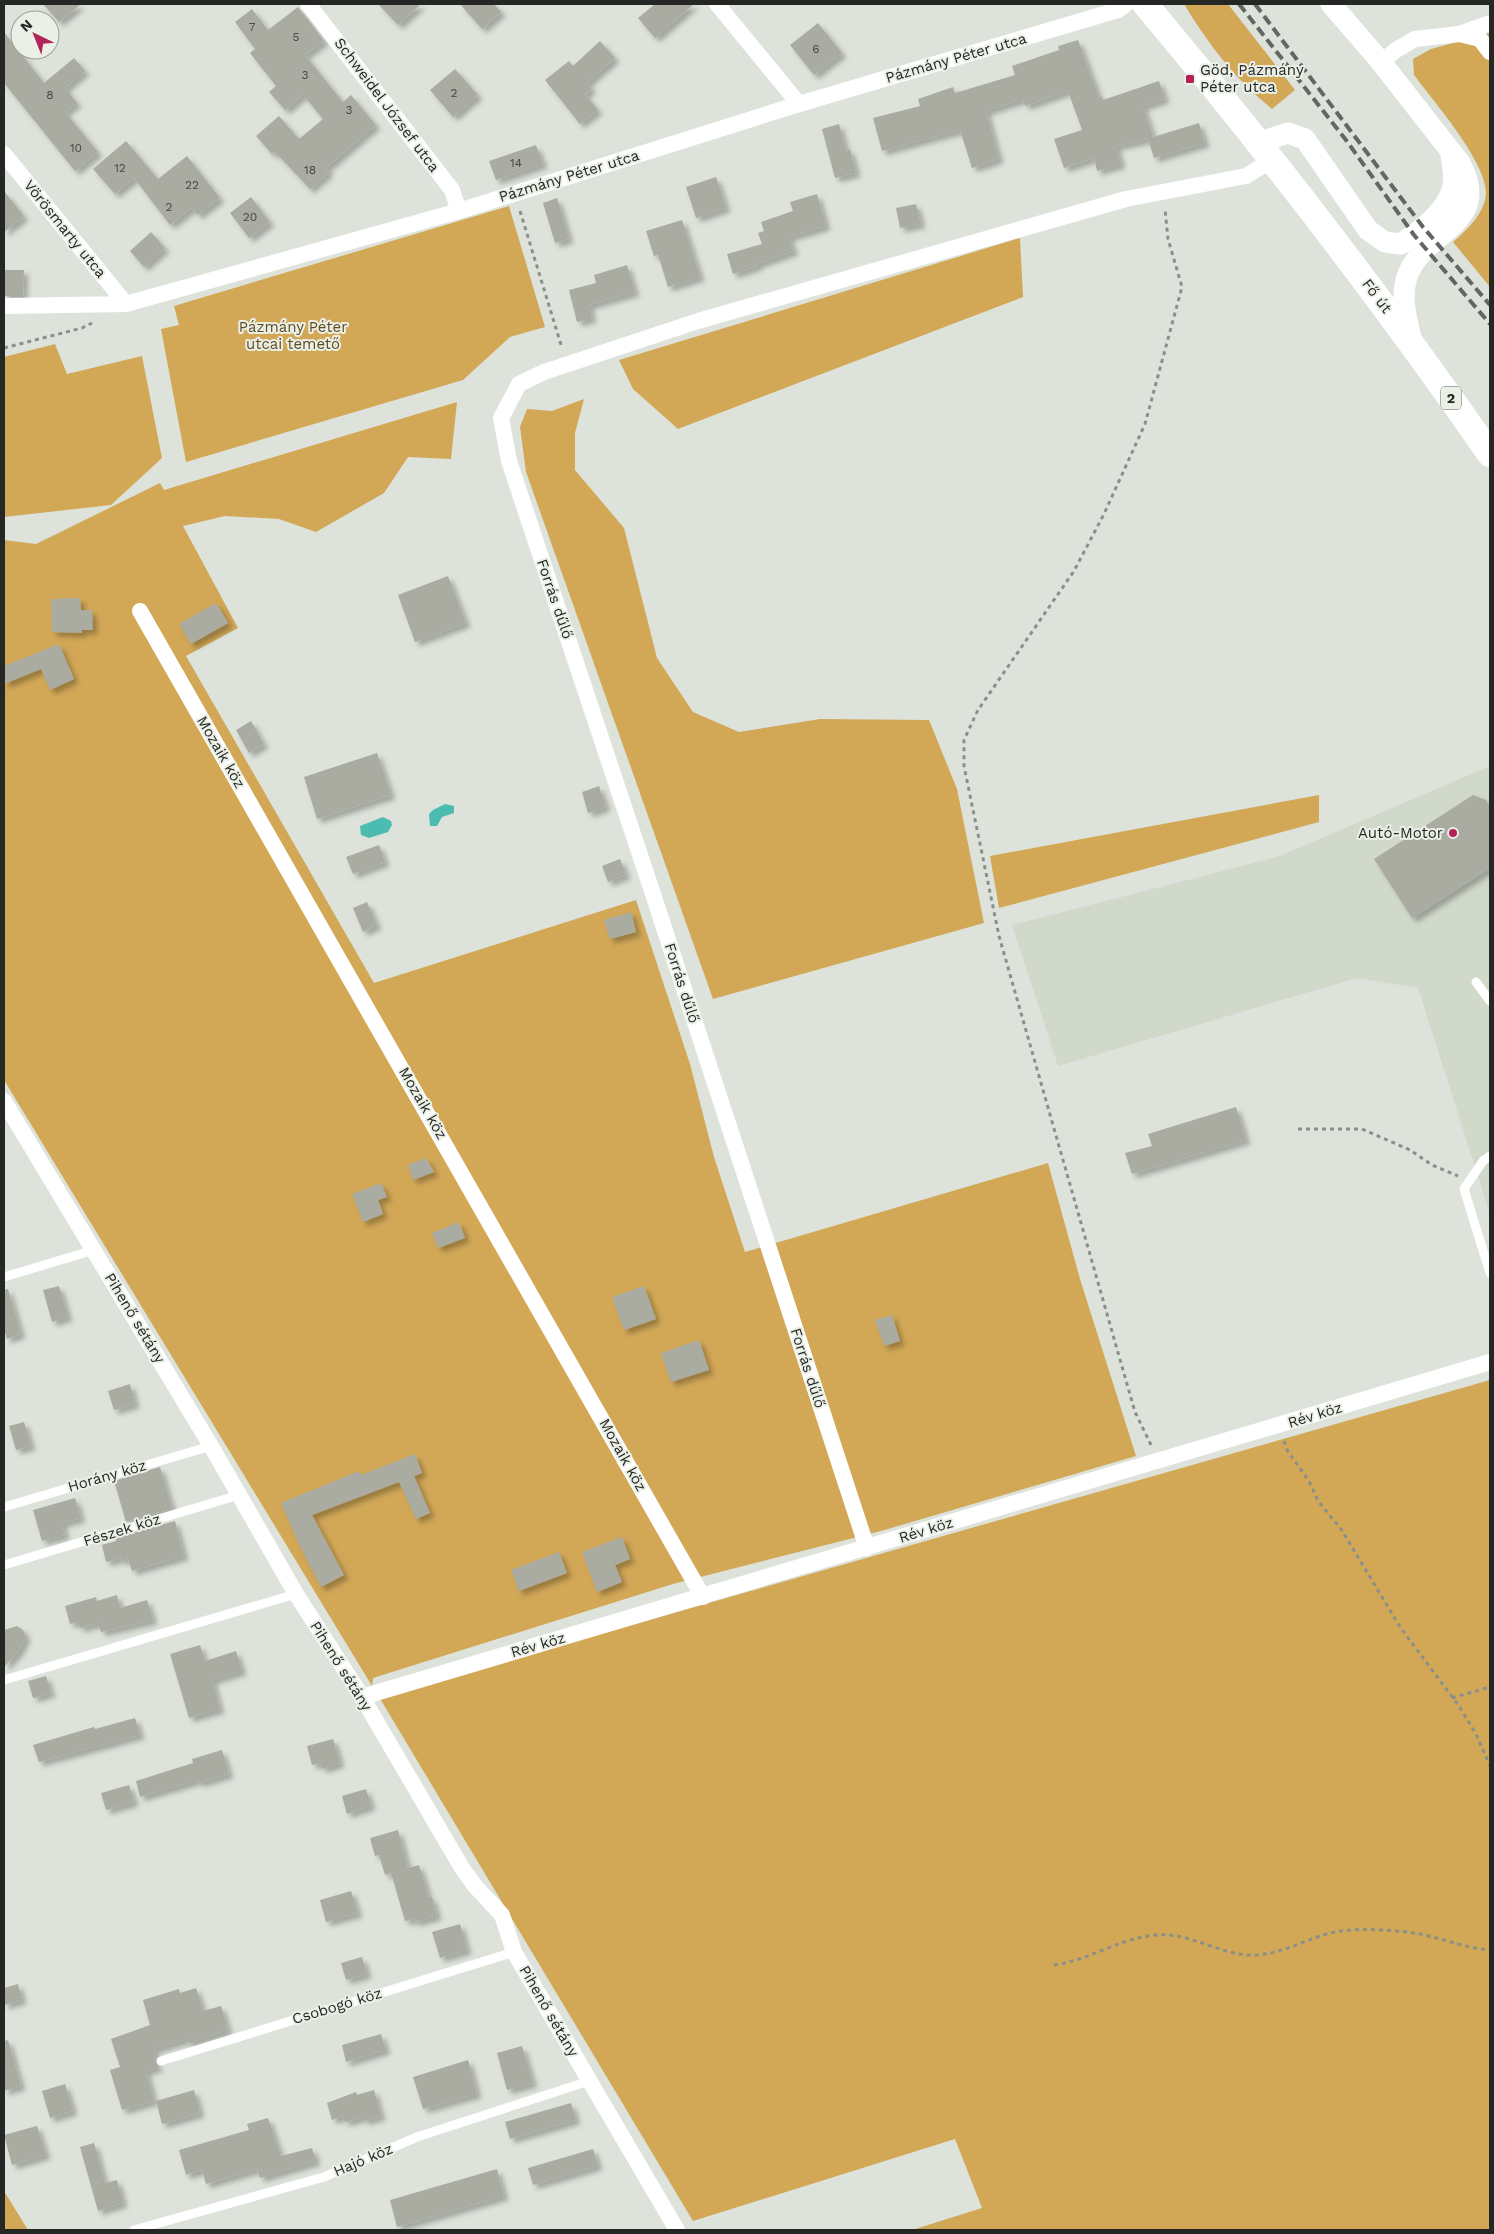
<svg xmlns="http://www.w3.org/2000/svg" width="1494" height="2234" font-family="'Work Sans',sans-serif">
	<style>
		.built { fill: #d0d9ca }
		.green { fill: #d2a857 }
		.water { fill: #4cbcb1 }
		.building { fill: #aaaba1; filter: url(#shadow) }
		.lines { fill: none; stroke-linecap: round; stroke-linejoin: round }
		.path { stroke: #8b8f89; stroke-width: 3; stroke-dasharray: 4 4; stroke-linecap: butt }
		.service { stroke: #fff; stroke-width: 9 }
		.minor { stroke: #fff; stroke-width: 16 }
		.tertiary { stroke: #fff; stroke-width: 21 }
		.primary { stroke: #fff; stroke-width: 26 }
		.rail { stroke: #636661; stroke-width: 4; stroke-dasharray: 10 5; stroke-linecap: butt }
		.poi-dot { fill: #b22358; stroke: #ebf0e7; stroke-width: 2 }
		.labels { text-anchor: middle; stroke-width: 4; stroke-linejoin: round; paint-order: stroke }
		.number-label { font-size: 12px; fill: #464843 }
		.shield { fill: #ebf0e7; stroke: #60635e; stroke-width: 1 }
		.shield-label { font-size: 14px; font-weight: bold; fill: #252724 }
		.street-label { font-size: 15px; fill: #252724; stroke: #ebf0e7 }
		.poi-label { font-size: 15px; fill: #252724; stroke: #ebf0e7; text-anchor: start }
		.park-label { font-size: 15px; fill: #604b23; stroke: #ebf0e7 }
	</style>
	<defs>
		<filter id="shadow"><feDropShadow dx="4.5" dy="4.5" stdDeviation="2.5" flood-color="#0004"/></filter>
	</defs>
	<rect width="100%" height="100%" fill="#dde3da"/>
	<path class="built" d="M1490,766V1214L1418,988L1357,978L1058,1066L1012,925L1277,857Z"/>
	<path class="green" d="M1184,4H1228L1295,90L1272,109C1235,79 1208,44 1184,4Z
		M1490,33V287L1453,242C1467,230 1485,213 1486,193C1486,161 1434,102 1414,75L1413,59L1431,49Z
		M509,206L545,327L510,337L463,380L186,462L161,329L179,325L174,306Z
		M1020,238L1023,297L678,429L633,389L619,360Z
		M55,344L67,374L142,356L162,458L111,505L4,517V357Z
		M584,399L575,433V470L624,528L657,658L693,712L739,732L820,719L929,720L957,789L984,923L713,999L526,472L520,427L527,409L552,411Z
		M457,402L451,459L408,457L384,493L316,532L279,519L225,516L183,526L238,628L186,656L374,983L636,900L690,1064L714,1157L745,1252L1048,1163L1080,1279L1136,1456L881,1531L673,1584L373,1678L372,1686L4,1080V540L36,544L160,483L164,490Z
		M1319,795V822L999,908L990,856Z
		M1490,1380V2230H912L982,2208L955,2139L693,2221L379,1697Z
		M4,2191L28,2230H4Z"/>
	<path class="water" d="M445,804L454,806V813L442,817L437,826H430L429,814L433,810Z
		M383,817L391,821L392,825L388,832L369,838L361,835L360,826Z"/>
	<path class="building" d="M43,4H81L59,22Z
		M378,4H421L398,25Z
		M460,4H494L501,12L482,29Z
		M655,4H694L655,38L638,18Z
		M298,7L324,41L305,55L343,102L351,95L376,125L326,168L329,172L310,189L275,152L272,154L256,136L279,116L299,139L323,119L303,95L285,110L269,92L276,86L250,53L255,49L235,22L252,9L268,30Z
		M818,23L842,53L814,75L790,45Z
		M4,32L44,83L74,58L85,71L65,88L77,103L65,112L98,152L75,171L4,83Z
		M1078,40L1099,97L1102,96L1103,100L1159,81L1165,99L1143,106L1153,137L1199,123L1205,143L1154,158L1148,139L1116,146L1121,164L1097,171L1094,158L1064,168L1054,139L1082,130L1068,91L1025,106L1023,99L986,111L999,159L972,168L960,130L882,151L873,118L920,106L918,99L953,87L955,93L1015,75L1012,66L1059,50L1058,46Z
		M600,41L615,58L587,83L592,89L585,94L598,110L580,124L545,80L569,61L573,66Z
		M455,69L478,95L453,117L430,90Z
		M839,124L846,151L850,149L856,173L835,178L822,129Z
		M126,141L158,179L187,156L220,198L198,215L192,208L170,225L134,178L115,194L93,169Z
		M536,145L543,164L496,180L489,161Z
		M716,177L726,208L696,218L686,187Z
		M4,191L24,216L4,232Z
		M817,194L826,226L789,237L794,251L757,264L758,266L733,274L727,254L762,244L758,233L764,231L761,222L793,211L790,202Z
		M251,197L270,222L249,238L230,213Z
		M557,198L569,239L555,243L543,203Z
		M916,204L921,224L900,228L896,208Z
		M682,220L700,277L668,287L658,255L654,256L646,231Z
		M151,232L165,248L144,267L130,251Z
		M627,265L635,292L589,305L592,318L577,322L569,290L596,283L594,275Z
		M4,270H24L23,296H4Z
		M448,576L466,623L415,642L398,595Z
		M80,598L81,610H92L93,630H82V633L52,632L51,599Z
		M216,603L228,623L191,644L179,624Z
		M59,644L74,679L50,690L41,669L4,684V666Z
		M251,721L264,744L249,753L236,730Z
		M377,753L391,795L317,819L304,777Z
		M599,786L606,807L588,813L582,792Z
		M1473,795L1486,800L1490,807V868L1412,918L1374,859Z
		M379,845L385,862L353,874L346,857Z
		M620,859L626,875L608,882L602,866Z
		M367,902L377,925L363,932L353,908Z
		M631,912L636,932L610,939L604,920Z
		M1236,1107L1246,1140L1132,1174L1125,1153L1152,1146L1148,1134Z
		M426,1158L434,1172L413,1180L408,1165Z
		M381,1183L387,1197L378,1200L383,1214L363,1222L352,1194Z
		M459,1222L465,1238L438,1248L432,1233Z
		M59,1286L68,1317L52,1322L43,1290Z
		M644,1286L656,1319L624,1330L612,1297Z
		M8,1289L21,1334L7,1339L4,1329V1290Z
		M892,1315L900,1341L884,1346L875,1320Z
		M699,1340L709,1370L671,1382L661,1353Z
		M130,1384L135,1404L114,1410L108,1391Z
		M24,1422L31,1446L16,1450L9,1426Z
		M415,1454L422,1473L414,1476L430,1513L416,1519L399,1482L312,1515L344,1575L321,1587L299,1544L281,1503L359,1471L361,1475Z
		M160,1467L172,1509L126,1522L114,1481Z
		M75,1498L81,1518L62,1523L65,1535L42,1541L33,1510Z
		M175,1521L184,1556L132,1571L128,1559L122,1561L121,1558L106,1562L102,1545L116,1541L115,1538Z
		M622,1537L630,1559L615,1565L622,1582L597,1592L582,1552Z
		M559,1552L567,1573L519,1591L511,1570Z
		M117,1595L120,1608L147,1600L153,1620L101,1632L98,1623L80,1628L78,1622L70,1624L65,1606L96,1597L97,1601Z
		M17,1626L23,1630L26,1637L18,1652L4,1667V1630Z
		M200,1645L205,1661L236,1651L242,1671L212,1680L220,1709L189,1718L170,1654Z
		M46,1676L51,1693L33,1698L28,1681Z
		M135,1718L140,1735L39,1762L33,1745L94,1727L95,1729Z
		M333,1739L340,1763L322,1769L320,1763L312,1765L307,1746Z
		M222,1750L229,1774L199,1783L198,1780L140,1797L136,1781L193,1763L192,1759Z
		M129,1785L134,1802L106,1810L101,1793Z
		M366,1789L371,1806L347,1814L342,1796Z
		M398,1830L408,1868L419,1865L429,1898L432,1897L437,1916L415,1922L414,1919L405,1921L391,1873L385,1875L379,1855L375,1856L370,1838Z
		M351,1891L358,1913L326,1922L320,1900Z
		M460,1924L467,1950L440,1958L432,1932Z
		M362,1957L367,1974L346,1980L341,1963Z
		M18,1984L22,2000L4,2005V1988Z
		M196,1988L203,2011L221,2006L228,2030L188,2043L187,2039L154,2049L155,2062L159,2067L146,2071L154,2101L122,2110L110,2070L120,2067L111,2039L150,2025L143,2000L179,1989L180,1993Z
		M381,2034L386,2050L346,2062L342,2045Z
		M8,2040L21,2086L4,2091V2041Z
		M522,2046L533,2083L507,2090L497,2053Z
		M468,2060L477,2094L423,2109L413,2077Z
		M65,2084L73,2111L50,2118L42,2091Z
		M194,2090L200,2113L162,2124L156,2101Z
		M374,2090L381,2116L365,2121L363,2117L345,2122L343,2116L332,2120L327,2103L356,2092L357,2095Z
		M571,2103L576,2120L510,2139L505,2122Z
		M268,2118L281,2156L312,2148L316,2161L260,2178L257,2169L206,2184L202,2170L186,2175L179,2150L249,2130L247,2124Z
		M37,2126L46,2155L12,2165L4,2135Z
		M94,2143L105,2183L117,2180L123,2203L98,2211L80,2147Z
		M593,2149L598,2166L533,2185L528,2168Z
		M497,2169L504,2196L397,2227L390,2200Z"/>
	<g class="lines">
		<path class="path" d="M520,211L562,348
			M4,348L82,328L92,323
			M1298,1129H1362L1410,1150L1432,1165L1458,1176
			M1284,1441L1287,1450L1309,1481L1318,1501L1341,1529L1400,1627L1459,1706L1476,1734L1490,1766
			M1151,1445L1135,1412L999,936L964,766V740L978,710L1074,571L1104,514L1145,424L1182,287L1168,239L1165,209
			M1452,1698L1490,1687
			M1054,1965C1090,1960 1120,1938 1156,1935C1189,1932 1216,1953 1248,1955C1280,1957 1309,1936 1340,1931C1362,1928 1398,1930 1420,1934C1444,1939 1466,1948 1490,1950"/>
		<path class="service" d="M1476,982L1490,1001
			M1490,1156L1483,1161L1464,1189L1490,1273
			M4,1277L94,1250
			M4,1507L211,1446
			M4,1565L239,1495
			M4,1680L296,1594
			M161,2061L514,1952
			M134,2230L324,2177L417,2137L589,2081"/>
		<path class="minor" d="M308,4L452,190L459,211
			M717,4L799,104
			M1459,34L1480,39L1490,52
			M1381,62L1396,50L1415,39L1459,34L1490,23
			M4,154L126,304
			M4,306L126,304L459,211L799,104L1118,10L1126,4
			M140,611L703,1597
			M4,1101L211,1446L296,1594L362,1697L462,1868L475,1886L502,1915L514,1952L677,2230
			M867,1548L651,888L509,461L501,418L519,384L544,372L698,321L1126,199L1246,176L1272,160
			M362,1697L1490,1362"/>
		<path class="tertiary" d="M1331,4L1381,62L1460,163C1494,226 1422,230 1407,277C1400,298 1407,320 1412,342
			M1257,143L1288,133L1305,139L1368,230L1385,242L1401,244C1422,229 1447,212 1453,186C1455,176 1452,164 1451,154"/>
		<path class="primary" d="M1145,4C1267,149 1382,299 1490,454"/>
		<path class="rail" d="M1239,4L1346,140L1414,235L1490,324
			M1255,4L1423,227L1490,305"/>
	</g>
	<g class="poi-dot">
		<rect x="1185" y="74" width="10" height="10" rx="2.5"/>
		<circle cx="1453" cy="833" r="5"/>
	</g>
	<g class="labels">
		<g class="number-label">
			<text x="252" y="31">7</text>
			<text x="296" y="41">5</text>
			<text x="816" y="53">6</text>
			<text x="305" y="79">3</text>
			<text x="454" y="97">2</text>
			<text x="50" y="99">8</text>
			<text x="349" y="114">3</text>
			<text x="76" y="152">10</text>
			<text x="516" y="167">14</text>
			<text x="120" y="172">12</text>
			<text x="310" y="174">18</text>
			<text x="192" y="189">22</text>
			<text x="169" y="211">2</text>
			<text x="250" y="221">20</text>
		</g>
		<rect class="shield" x="1441" y="386.5" width="20" height="23" rx="4"/>
		<g class="shield-label">
			<text x="1451" y="403">2</text>
		</g>
		<g class="street-label">
			<text transform="translate(956 58) rotate(-16)" y="5">Pázmány Péter utca</text>
			<text transform="translate(387 105) rotate(53)" y="5">Schweidel József utca</text>
			<text transform="translate(569 176) rotate(-17)" y="5">Pázmány Péter utca</text>
			<text transform="translate(65 229) rotate(51)" y="5">Vörösmarty utca</text>
			<text transform="translate(1377 296) rotate(53)" y="5">Fő út</text>
			<text transform="translate(555 599) rotate(71)" y="5">Forrás dűlő</text>
			<text transform="translate(221 752) rotate(60)" y="5">Mozaik köz</text>
			<text transform="translate(682 983) rotate(72)" y="5">Forrás dűlő</text>
			<text transform="translate(423 1103) rotate(60)" y="5">Mozaik köz</text>
			<text transform="translate(135 1318) rotate(59)" y="5">Pihenő sétány</text>
			<text transform="translate(808 1368) rotate(72)" y="5">Forrás dűlő</text>
			<text transform="translate(1315 1415) rotate(-17)" y="5">Rév köz</text>
			<text transform="translate(623 1455) rotate(61)" y="5">Mozaik köz</text>
			<text transform="translate(107 1476) rotate(-16)" y="5">Horány köz</text>
			<text transform="translate(122 1530) rotate(-17)" y="5">Fészek köz</text>
			<text transform="translate(926 1530) rotate(-17)" y="5">Rév köz</text>
			<text transform="translate(538 1645) rotate(-16)" y="5">Rév köz</text>
			<text transform="translate(341 1666) rotate(58)" y="5">Pihenő sétány</text>
			<text transform="translate(337 2006) rotate(-17)" y="5">Csobogó köz</text>
			<text transform="translate(549 2011) rotate(60)" y="5">Pihenő sétány</text>
			<text transform="translate(363 2160) rotate(-23)" y="5">Hajó köz</text>
		</g>
		<g class="poi-label">
			<text x="1200" y="75">Göd, Pázmány<tspan x="1200" dy="17">Péter utca</tspan></text>
			<text x="1443" y="838" text-anchor="end">Autó-Motor</text>
		</g>
		<g class="park-label">
			<text x="293" y="332">Pázmány Péter<tspan x="293" dy="17">utcai temető</tspan></text>
		</g>
	</g>
	<rect width="1494" height="2234" fill="none" stroke="#252724" stroke-width="10"/>
	<g transform="translate(35 35) rotate(317)"><circle r="24" fill="#ebf0e7" stroke="#9ca099"/>
	<path d="M0-4L9 19L0 12L-9 19Z" fill="#b22358"/>
	<text y="-8" font-size="14" font-weight="bold" text-anchor="middle" fill="#252724">N</text>
	</g>
</svg>
